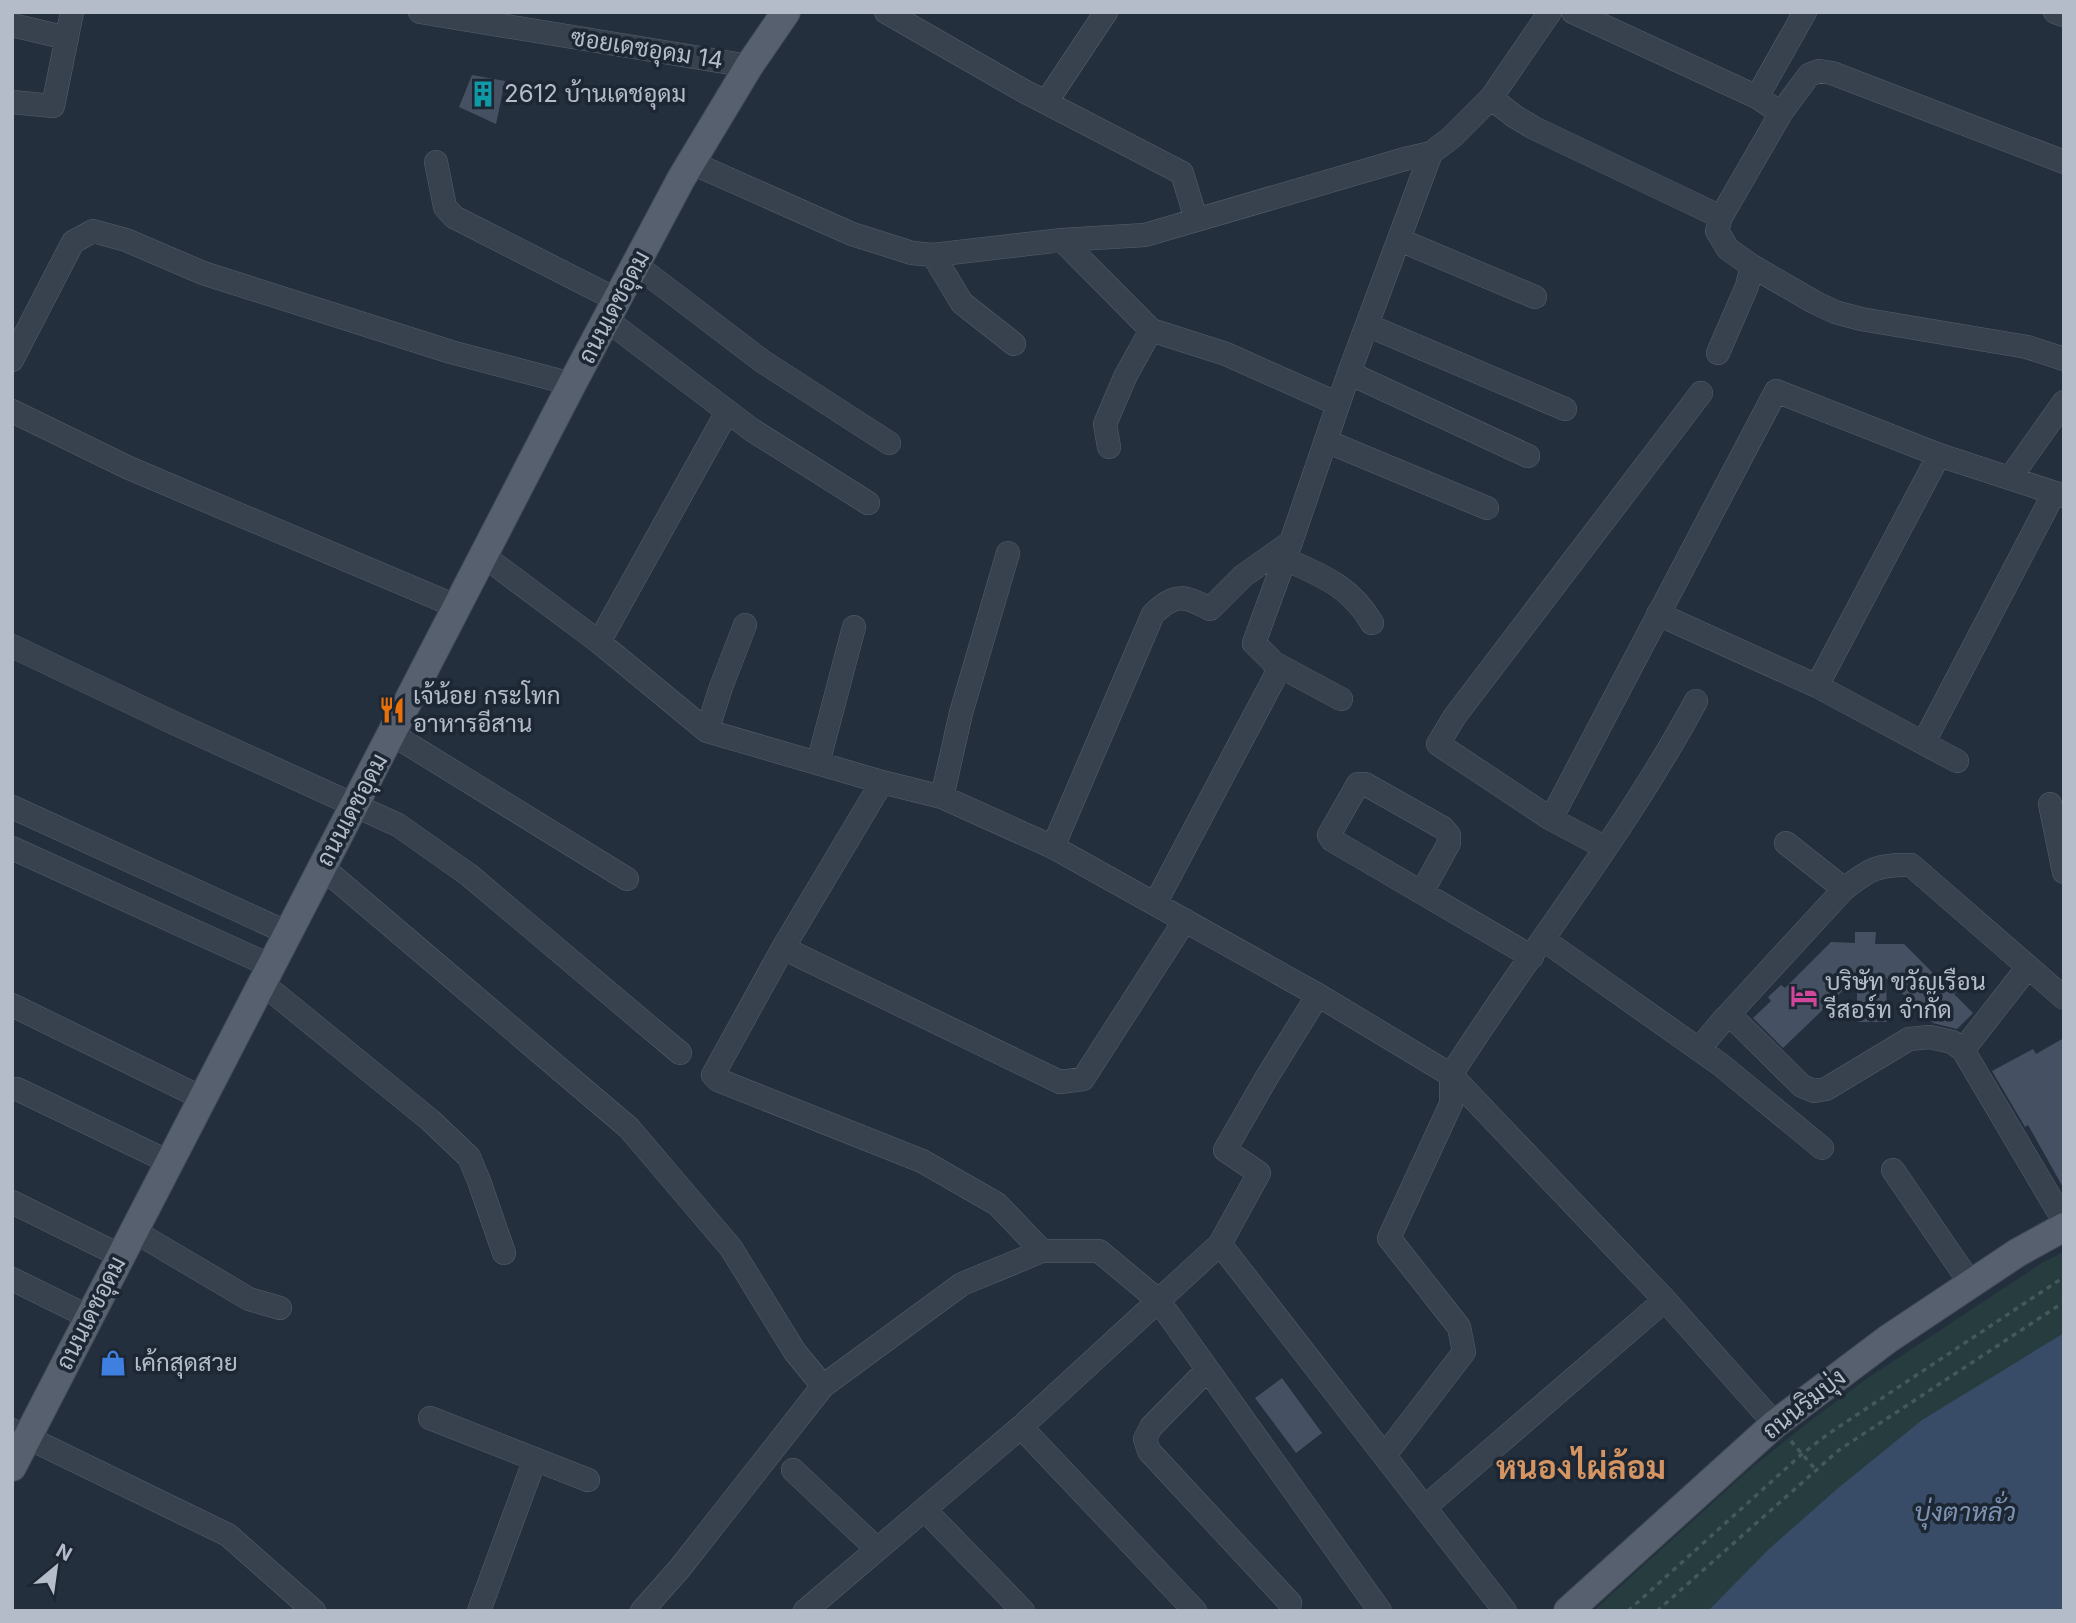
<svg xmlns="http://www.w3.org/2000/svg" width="2076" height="1623" font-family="Inter,Sarabun,sans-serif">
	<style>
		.green { fill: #263c3f }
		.water { fill: #394c67 }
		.building { fill: #455162 }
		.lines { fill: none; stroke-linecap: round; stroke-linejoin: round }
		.minor-casing { stroke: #565f6c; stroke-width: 24 }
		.major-casing { stroke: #414a57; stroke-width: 30 }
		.path { stroke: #44595c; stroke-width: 3.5; stroke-dasharray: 5 5; stroke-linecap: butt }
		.minor { stroke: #38414e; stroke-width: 23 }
		.major { stroke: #56606e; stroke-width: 28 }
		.labels { text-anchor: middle; stroke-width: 7; stroke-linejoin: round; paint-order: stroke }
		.street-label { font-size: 24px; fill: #b4bcc9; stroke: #1d2633 }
		.poi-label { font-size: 24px; fill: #b4bcc9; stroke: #1d2633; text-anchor: start }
		.water-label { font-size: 26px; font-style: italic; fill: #7c92b1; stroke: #1d2633 }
		.district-label { font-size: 32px; font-weight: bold; fill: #d59563; stroke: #1d2633 }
	</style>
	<rect width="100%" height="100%" fill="#242f3e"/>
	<path class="green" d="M2064,1252V1611H1593L1751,1468L1810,1421L1866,1379L2045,1261Z"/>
	<path class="water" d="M2064,1333V1611H1708L1769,1549L1837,1489L1922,1420Z"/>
	<path class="building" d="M472,75L505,81L496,124L459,107Z
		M1855,932H1876L1875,944H1904L1938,978L1942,975L1958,990L1954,994L1973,1013L1957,1029L1933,1023L1886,978L1887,1022H1857V977L1783,1048L1753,1018L1771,1001L1768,997L1781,985L1785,988L1831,942L1855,943Z
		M2064,1038V1189L2028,1125L2025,1127L1992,1071L2033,1049L2036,1054Z
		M1282,1378L1322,1433L1296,1453L1255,1398Z"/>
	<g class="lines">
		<g class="minor-casing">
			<path id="minor" d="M420,12L749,66
				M886,12L1022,90L1182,173L1196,219
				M1573,12L1757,97L1781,113
				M2055,12L2064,15
				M12,25L67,38
				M1757,97L1805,12
				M1491,98L1514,116L1534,128L1721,217
				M1047,101L1106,12
				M12,102L53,106L72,12
				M436,162L445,207L454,217L617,300
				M690,162L852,234L912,253L933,255L1062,240L1145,235L1405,159L1431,153L1452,137L1491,98L1550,12
				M2064,162L1832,73L1819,71L1809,75L1781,113L1721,217L1717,231L1728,249L1752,266L1814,302L1835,312L1861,319L2027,347L2064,359
				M1062,240L1151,330L1226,354L1338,404
				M1400,240L1535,297
				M933,255L962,303L1014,344
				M636,265L762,361L889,443
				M607,320L752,430L868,503
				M1367,325L1565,409
				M1718,353L1747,286L1752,266
				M12,360L73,242L93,231L126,240L203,273L451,352L572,384
				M1349,373L1528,456
				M12,411L129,468L458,607
				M1326,441L1487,508
				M1109,447L1105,424L1125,377L1151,330
				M2010,478L2064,402
				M484,556L599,642L707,731L882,782L942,797L1053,847L1318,995L1451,1075L1665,1300L1775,1424
				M1285,559C1323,576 1350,586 1372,623
				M1658,614L1817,686L1957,761
				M599,642L727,412
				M12,646L174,723L398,825L469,875L680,1053
				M1274,663L1341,699
				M1817,686L1939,455
				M707,731L721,687L745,625
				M392,734L627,879
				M1924,742L2054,493
				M818,763L854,627
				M882,782L783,948L713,1075L718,1080L922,1161L997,1204L1042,1251
				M942,797L961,713L1008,553
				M2050,804L2064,872
				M12,807L288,933
				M1551,819L1776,391L1939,455L2064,496
				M1786,843L1844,889C1870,869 1878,864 1911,865L2064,998
				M1053,847L1153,614C1176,593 1183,595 1210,609L1243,576L1291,542
				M12,848L271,966
				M1606,848L1551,819L1438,744L1455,716L1701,393
				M322,867L629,1128L731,1248L795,1352L823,1386
				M1844,889L1729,1014L1802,1086L1814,1091L1826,1089L1909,1039L1930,1037L1952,1042L1963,1050L2064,1221
				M1422,892L1449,843V835L1443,828L1365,784H1358L1329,835L1332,840L1532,957
				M1155,904L1277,673L1274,663L1254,643L1291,542L1349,373L1431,153
				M1544,940L1721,1065L1822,1148
				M783,948L1060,1082L1083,1079L1185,920
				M262,983L430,1120L469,1157L479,1181L504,1253
				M12,1005L202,1098
				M1699,1049L1725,1018
				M1963,1050L2028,967
				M17,1089L169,1162
				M1893,1170L1971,1284
				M12,1202L121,1256
				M134,1231L249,1299L280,1308
				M1220,1244L1505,1611
				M12,1279L89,1317
				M1207,1370L1151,1427L1145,1439L1149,1451L1290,1603
				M430,1418L588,1480
				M1021,1427L1195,1611
				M12,1430L228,1535L314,1611
				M1385,1455L1464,1352L1459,1327L1389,1238L1451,1104V1075C1531,949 1625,833 1696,701
				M793,1470L876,1548
				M1425,1507L1665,1300
				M925,1510L1023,1611
				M479,1611L535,1459
				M642,1611L680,1568L823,1386L962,1284L1042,1251H1099L1158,1300L1380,1611
				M805,1611L1021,1427L1220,1244L1259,1173L1225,1150L1267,1077L1318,995"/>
		</g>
		<g class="major-casing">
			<path id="major" d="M12,1467L572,384L681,179L749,66L786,12
				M1568,1611L1775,1424L1888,1339L2017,1253L2064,1227"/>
		</g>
		<path class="path" d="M1791,1441L1815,1469
			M1628,1611L1802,1454L1828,1434L2064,1277
			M1657,1611L1839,1450L2064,1302"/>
		<use href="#minor" class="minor"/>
		<use href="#major" class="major"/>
	</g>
	<defs>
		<g id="building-bare" transform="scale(2.1)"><path d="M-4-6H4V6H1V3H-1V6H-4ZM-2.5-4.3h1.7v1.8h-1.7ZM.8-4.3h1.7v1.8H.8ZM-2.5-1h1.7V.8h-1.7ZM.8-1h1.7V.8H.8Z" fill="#0f9aa8" stroke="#1d2633" stroke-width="2.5" paint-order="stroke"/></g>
		<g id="restaurant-bare" transform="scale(2.1)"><path d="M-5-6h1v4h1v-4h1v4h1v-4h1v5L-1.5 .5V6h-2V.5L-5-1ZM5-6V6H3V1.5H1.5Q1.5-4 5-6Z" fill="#e8710a" stroke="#1d2633" stroke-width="2.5" paint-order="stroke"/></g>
		<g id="hotel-bare" transform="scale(2.1)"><path d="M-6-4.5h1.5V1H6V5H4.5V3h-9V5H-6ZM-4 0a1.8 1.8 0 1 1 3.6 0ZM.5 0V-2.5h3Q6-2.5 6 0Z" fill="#d1479c" stroke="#1d2633" stroke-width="2.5" paint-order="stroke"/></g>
		<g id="shop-bare" transform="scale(2.1)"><path d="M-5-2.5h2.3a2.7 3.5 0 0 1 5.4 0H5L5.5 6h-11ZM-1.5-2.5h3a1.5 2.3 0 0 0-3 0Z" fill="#3f7fe0" stroke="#1d2633" stroke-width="2.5" paint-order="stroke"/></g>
	</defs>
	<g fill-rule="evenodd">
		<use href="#building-bare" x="483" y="94"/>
		<use href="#restaurant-bare" x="392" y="710"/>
		<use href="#hotel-bare" x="1804" y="996"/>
		<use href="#shop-bare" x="113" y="1363"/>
	</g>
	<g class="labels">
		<g class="street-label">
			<text transform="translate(647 49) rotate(9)" y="8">ซอยเดชอุดม 14</text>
			<text transform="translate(614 307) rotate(-62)" y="8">ถนนเดชอุดม</text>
			<text transform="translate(352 810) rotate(-62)" y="8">ถนนเดชอุดม</text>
			<text transform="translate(91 1313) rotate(-63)" y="8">ถนนเดชอุดม</text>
			<text transform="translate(1804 1404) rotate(-38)" y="8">ถนนริมบุ่ง</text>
		</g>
		<g class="poi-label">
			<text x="504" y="102">2612 บ้านเดชอุดม</text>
			<text x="413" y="704">เจ้น้อย กระโทก<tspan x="413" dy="28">อาหารอีสาน</tspan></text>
			<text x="1825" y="990">บริษัท ขวัญเรือน<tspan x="1825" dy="28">รีสอร์ท จำกัด</tspan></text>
			<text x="134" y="1371">เค้กสุดสวย</text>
		</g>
		<g class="water-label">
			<text x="1965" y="1521">บุ่งตาหลั่ว</text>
		</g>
		<g class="district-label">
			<text x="1581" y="1479">หนองไผ่ล้อม</text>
		</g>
	</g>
	<rect width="2076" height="1623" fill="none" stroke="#b4bcc9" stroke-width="28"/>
	<g transform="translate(56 1567) rotate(29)" stroke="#1d2633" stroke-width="5" paint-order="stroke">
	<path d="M0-5L12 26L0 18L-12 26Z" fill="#b4bcc9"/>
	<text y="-10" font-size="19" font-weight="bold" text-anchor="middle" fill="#b4bcc9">N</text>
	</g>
</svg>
